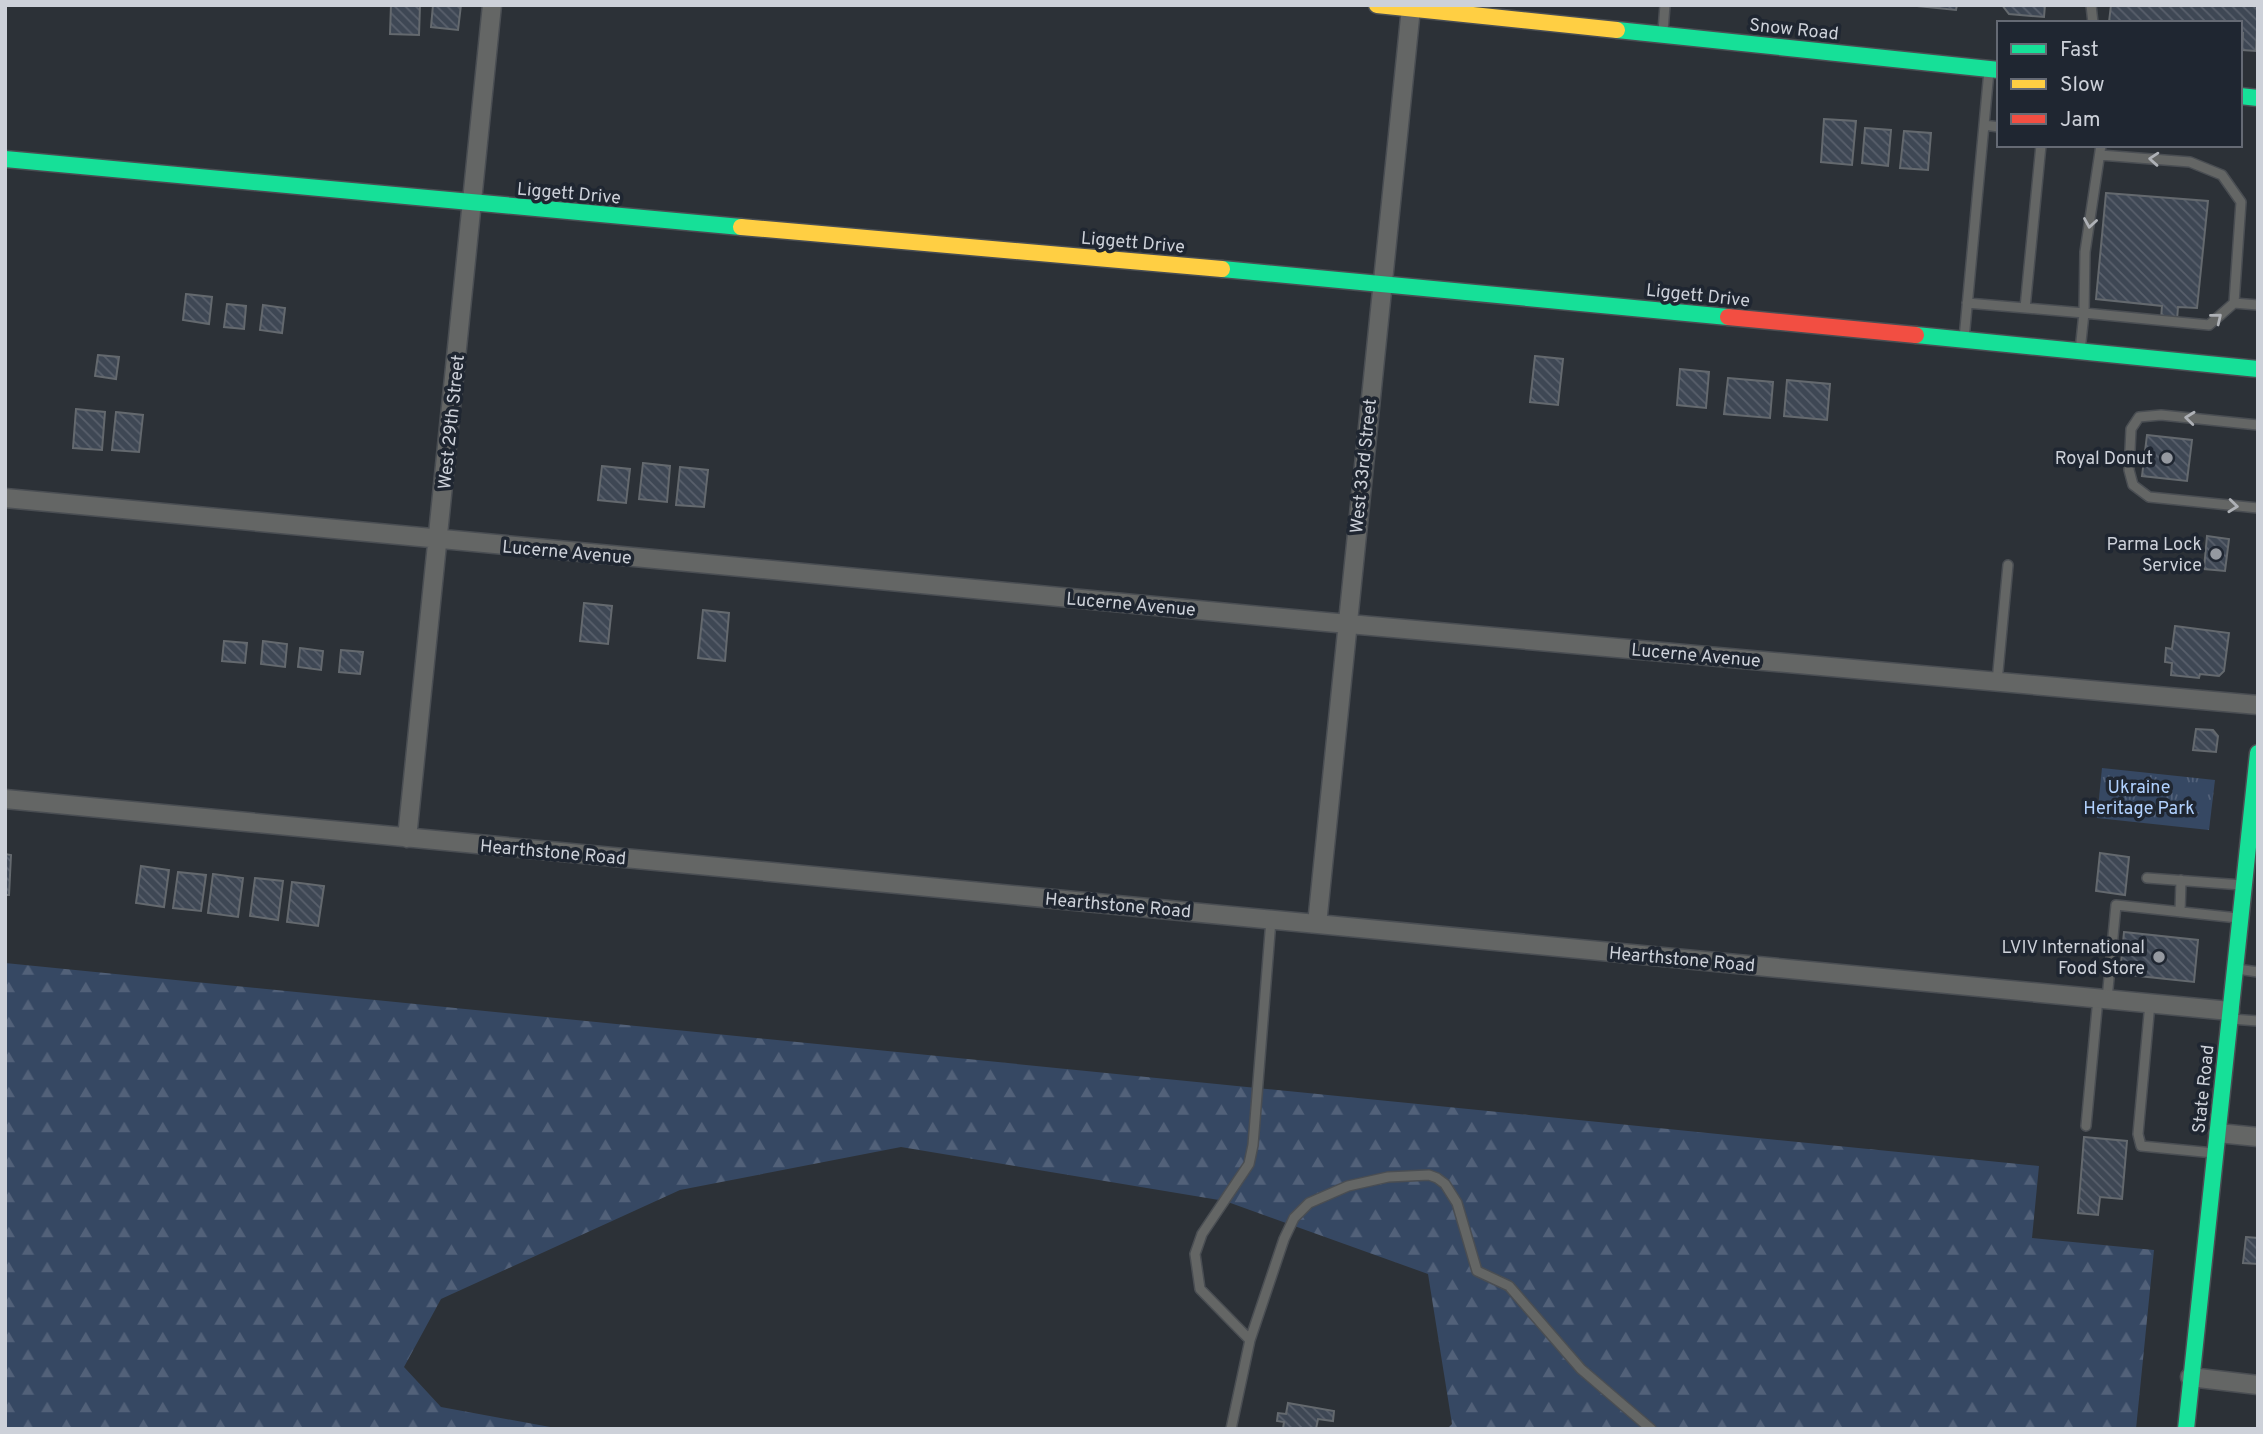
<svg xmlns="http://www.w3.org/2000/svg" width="2263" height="1434" font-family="Overpass,sans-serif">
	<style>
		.forest { fill: url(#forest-firs) }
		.park { fill: url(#park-tufts) }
		.building { fill: url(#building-back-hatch); stroke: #64696e; stroke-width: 2 }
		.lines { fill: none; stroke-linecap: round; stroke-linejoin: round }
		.lane-casing { stroke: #4a4e53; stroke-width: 12 }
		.street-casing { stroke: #4a4e53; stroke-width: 21 }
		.fast-casing { stroke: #4a4e53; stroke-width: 19 }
		.slow-casing { stroke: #4a4e53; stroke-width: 19 }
		.jam-casing { stroke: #4a4e53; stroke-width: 19 }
		.lane { stroke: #646665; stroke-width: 9 }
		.street { stroke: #646665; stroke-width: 18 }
		.fast { stroke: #16e098; stroke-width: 16 }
		.slow { stroke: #ffcf43; stroke-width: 16 }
		.jam { stroke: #f24e42; stroke-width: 16 }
		.oneway { stroke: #aeb1b6 }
		.poi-dot { fill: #9599a0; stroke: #1f2631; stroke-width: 2.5 }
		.labels { text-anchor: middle; stroke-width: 7; stroke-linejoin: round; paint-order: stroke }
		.street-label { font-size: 18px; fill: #cdd1d9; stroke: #1f2631 }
		.poi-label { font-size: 18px; fill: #cdd1d9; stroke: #1f2631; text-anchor: end }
		.park-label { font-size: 18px; fill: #b1d1fe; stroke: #1f2631 }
	</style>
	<defs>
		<pattern id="forest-firs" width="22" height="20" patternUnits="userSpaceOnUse" patternTransform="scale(1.75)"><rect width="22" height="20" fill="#364863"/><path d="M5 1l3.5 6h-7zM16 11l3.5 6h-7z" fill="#526179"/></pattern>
		<pattern id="park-tufts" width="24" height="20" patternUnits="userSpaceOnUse" patternTransform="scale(1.75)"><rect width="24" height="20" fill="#364863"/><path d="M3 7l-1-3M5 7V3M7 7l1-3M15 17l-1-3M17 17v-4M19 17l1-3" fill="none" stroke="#526179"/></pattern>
		<pattern id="building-back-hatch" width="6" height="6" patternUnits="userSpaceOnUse" patternTransform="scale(1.75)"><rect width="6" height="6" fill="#3e4754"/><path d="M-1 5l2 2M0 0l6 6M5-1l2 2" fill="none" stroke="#59606c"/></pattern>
	</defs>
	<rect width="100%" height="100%" fill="#2c3137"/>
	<path class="forest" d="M5,963L2039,1166L2032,1238L2154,1250L2136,1429H1447L1452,1424L1428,1274L1225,1201L901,1147L680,1190L441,1299L404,1367L441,1407L561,1429H5Z"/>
	<path class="park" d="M2102,768L2215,780L2209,830L2097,818Z"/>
	<path class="building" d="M391,5H420L419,35L390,34Z
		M433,5H461L458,30L431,27Z
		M1907,5H1957L1956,10Z
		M2002,5H2045L2044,17L2009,14Z
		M2111,5H2258L2256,51L2242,50L2243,33H2240V23L2109,22Z
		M1824,119L1856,121L1852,165L1821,162Z
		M1865,128L1891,130L1888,166L1862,163Z
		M1904,131L1931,133L1928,170L1900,168Z
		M2106,193L2208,201L2197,308L2178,307L2177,320L2161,319L2162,306L2096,299Z
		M186,294L212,297L209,324L183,320Z
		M227,304L246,306L244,329L224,327Z
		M263,305L285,308L282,333L260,330Z
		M98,355L119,357L116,379L95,376Z
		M1535,356L1563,359L1558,405L1530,402Z
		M1680,369L1709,372L1706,408L1677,405Z
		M1728,378L1773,382L1770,418L1724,414Z
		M1787,380L1830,384L1827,420L1784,416Z
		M76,409L105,412L102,450L73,448Z
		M116,412L143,415L139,452L112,450Z
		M2147,435L2192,440L2187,481L2142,476Z
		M643,463L670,466L667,502L639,499Z
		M602,466L630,469L626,503L598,500Z
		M680,467L708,470L704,507L676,505Z
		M2207,536L2229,539L2225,571L2204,569Z
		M584,603L612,606L608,644L580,641Z
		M703,610L729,613L725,661L698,658Z
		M2175,626L2229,633L2224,671L2219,676L2200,674L2199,678L2171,675L2172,663L2165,662L2166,648L2172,649Z
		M224,641L247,643L245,663L222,661Z
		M263,641L287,644L285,667L261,664Z
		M300,648L323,651L321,670L298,667Z
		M341,650L363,652L360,674L339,672Z
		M2196,729L2213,730L2218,736L2216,752L2193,750Z
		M2100,853L2129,857L2125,895L2096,891Z
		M5,854L11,855L9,895H5Z
		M141,866L169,870L164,907L136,903Z
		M178,872L206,875L201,911L173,908Z
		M213,874L243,878L238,917L208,913Z
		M255,878L283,881L278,920L250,916Z
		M292,882L324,886L318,926L287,922Z
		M2124,932L2198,940L2194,982L2120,974Z
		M2084,1137L2127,1141L2122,1199L2100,1197L2098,1215L2078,1213Z
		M2246,1237L2258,1238V1264L2243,1263Z
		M1288,1403L1334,1411L1333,1421L1318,1419L1316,1429H1283L1284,1422L1277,1421L1278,1413L1286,1414Z"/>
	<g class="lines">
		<g class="lane-casing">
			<path id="lane" d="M2091,5L2093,23
				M1663,31L1665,5
				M1984,125L1999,127
				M2100,155L2190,162L2222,175L2241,202L2234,303L2209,325L2084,313L2085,252L2101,145
				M1967,303L2084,313L2080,351
				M2234,303L2258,305
				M2025,308L2041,145
				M1964,339L1989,71
				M2258,425L2161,415L2139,417L2131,429L2129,470L2133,485L2149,497L2258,508
				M1997,682L2008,565
				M2147,878L2242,885
				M2180,912L2181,880
				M2237,969L2258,972
				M2107,999L2116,905L2238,918
				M2150,1003L2138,1134L2141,1146L2214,1153
				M2231,1019L2258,1021
				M2086,1126L2098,998
				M1250,1340L1200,1289L1195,1254L1202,1234L1249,1164L1253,1145L1271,920
				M1231,1429L1250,1340L1284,1239L1294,1218L1309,1203L1348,1186L1388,1177L1429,1175L1437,1178L1445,1184L1457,1203L1477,1271L1509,1286L1581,1369L1651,1429"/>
		</g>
		<g class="street-casing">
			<path id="street" d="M5,498L1326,622L2258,705
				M5,799L2230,1011
				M407,838L492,5
				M1317,924L1411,8
				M2218,1133L2258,1137
				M2190,1377L2258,1385"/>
		</g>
		<g class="fast-casing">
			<path id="fast" d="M1617,30L1999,70
				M2240,96L2258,98
				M5,159L741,227
				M1222,269L1728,317
				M1916,335L2258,369
				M2186,1429L2258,753"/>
		</g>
		<g class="slow-casing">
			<path id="slow" d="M1377,5L1617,30
				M741,227L1222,269"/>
		</g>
		<g class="jam-casing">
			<path id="jam" d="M1728,317L1916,335"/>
		</g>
		<use href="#lane" class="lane"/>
		<use href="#street" class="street"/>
		<use href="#fast" class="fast"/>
		<use href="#slow" class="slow"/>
		<use href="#jam" class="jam"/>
	</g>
	<defs><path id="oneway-chevron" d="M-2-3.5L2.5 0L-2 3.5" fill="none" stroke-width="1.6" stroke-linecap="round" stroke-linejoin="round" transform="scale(1.75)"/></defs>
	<g class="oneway">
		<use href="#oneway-chevron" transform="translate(2154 159) rotate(-176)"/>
		<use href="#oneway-chevron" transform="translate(2090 223) rotate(99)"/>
		<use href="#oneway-chevron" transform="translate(2217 318) rotate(-39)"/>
		<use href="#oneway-chevron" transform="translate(2190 418) rotate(-174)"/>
		<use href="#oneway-chevron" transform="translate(2233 506) rotate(6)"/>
	</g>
	<g class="poi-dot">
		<circle cx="2167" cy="458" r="7"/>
		<circle cx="2216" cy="554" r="7"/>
		<circle cx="2159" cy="957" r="7"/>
	</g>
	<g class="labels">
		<g class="street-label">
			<text transform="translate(1794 29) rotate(6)" y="6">Snow Road</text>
			<text transform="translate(569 193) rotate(5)" y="6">Liggett Drive</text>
			<text transform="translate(1133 242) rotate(5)" y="6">Liggett Drive</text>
			<text transform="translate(1698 295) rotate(6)" y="6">Liggett Drive</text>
			<text transform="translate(451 422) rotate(-84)" y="6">West 29th Street</text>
			<text transform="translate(1363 466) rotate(-84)" y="6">West 33rd Street</text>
			<text transform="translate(567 552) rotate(5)" y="6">Lucerne Avenue</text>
			<text transform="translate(1131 604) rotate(5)" y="6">Lucerne Avenue</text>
			<text transform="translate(1696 655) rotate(5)" y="6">Lucerne Avenue</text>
			<text transform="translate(553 852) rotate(5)" y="6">Hearthstone Road</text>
			<text transform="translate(1118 905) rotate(5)" y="6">Hearthstone Road</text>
			<text transform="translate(1682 959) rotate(5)" y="6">Hearthstone Road</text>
			<text transform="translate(2203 1089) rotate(-84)" y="6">State Road</text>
		</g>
		<g class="poi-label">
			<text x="2153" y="464">Royal Donut</text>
			<text x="2202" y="550">Parma Lock<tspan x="2202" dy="21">Service</tspan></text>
			<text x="2145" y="953">LVIV International<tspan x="2145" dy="21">Food Store</tspan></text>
		</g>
		<g class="park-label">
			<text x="2139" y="793">Ukraine<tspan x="2139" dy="21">Heritage Park</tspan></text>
		</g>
	</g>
	<rect width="2263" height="1434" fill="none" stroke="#cdd1d9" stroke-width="14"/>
	<rect x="1997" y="21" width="245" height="126" fill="#1f2631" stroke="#656a74" stroke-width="2"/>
	<rect x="2011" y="44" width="35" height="10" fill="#16e098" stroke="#656a74" stroke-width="2"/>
	<text x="2060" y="56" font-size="21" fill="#cdd1d9">Fast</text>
	<rect x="2011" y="79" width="35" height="10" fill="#ffcf43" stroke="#656a74" stroke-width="2"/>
	<text x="2060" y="91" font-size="21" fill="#cdd1d9">Slow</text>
	<rect x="2011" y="114" width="35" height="10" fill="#f24e42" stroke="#656a74" stroke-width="2"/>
	<text x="2060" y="126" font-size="21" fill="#cdd1d9">Jam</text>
</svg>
